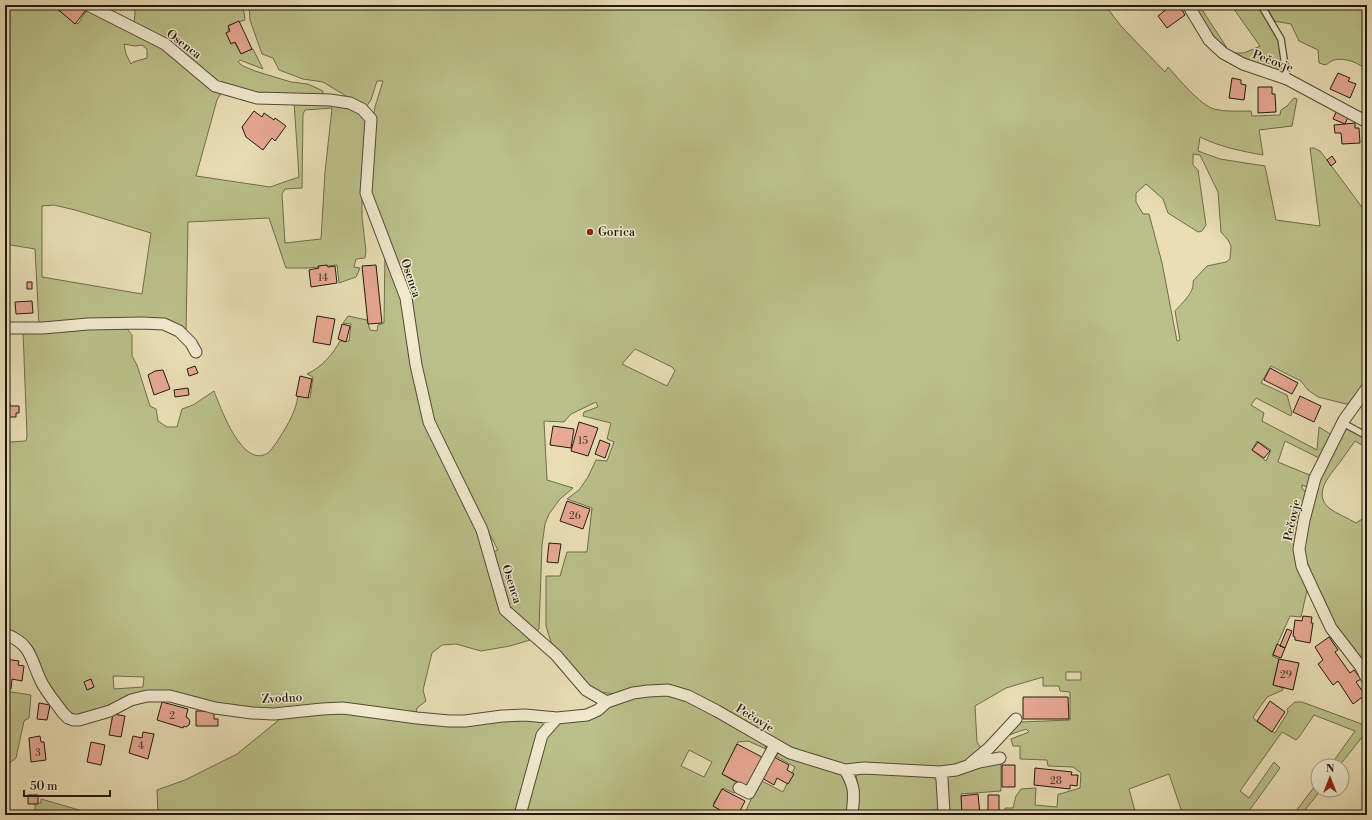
<svg xmlns="http://www.w3.org/2000/svg" width="1372" height="820" font-family="'Libre Bodoni',serif">
	<style>
		.green { fill: #bbc08a; stroke: #6e6c4d; fill-rule: evenodd }
		.building { fill: #e7a894; stroke: #201910 }
		.lines { fill: none; stroke-linecap: round; stroke-linejoin: round }
		.lane-casing { stroke: #524a39; stroke-width: 8 }
		.street-casing { stroke: #524a39; stroke-width: 13 }
		.lane { stroke: #f1eacf; stroke-width: 5.5 }
		.street { stroke: #f1eacf; stroke-width: 11 }
		.poi-dot { fill: #8f2418; stroke: #f1eacf; stroke-width: 1.5 }
		.labels { text-anchor: middle; stroke-width: 3; stroke-linejoin: round; paint-order: stroke }
		.number-label { font-size: 10px; fill: #523d31 }
		.street-label { font-size: 12px; fill: #201910; stroke: #f1eacf }
		.poi-label { font-size: 12px; fill: #201910; stroke: #f1eacf; text-anchor: start }
	</style>
	<rect width="100%" height="100%" fill="#e9deb5"/>
	<filter id="stains"><feTurbulence type="fractalNoise" baseFrequency=".005" numOctaves="4"/><feColorMatrix values="0 0 0 0 .2 0 0 0 0 .09 0 0 0 0 .02 0 0 0 .5 -.17"/></filter>
	<radialGradient id="worn" r=".72"><stop offset=".6" stop-color="#630" stop-opacity="0"/><stop offset="1" stop-color="#630" stop-opacity=".3"/></radialGradient>
	<path class="green" d="M5,5H51L78,24L88,8L165,48L221,93L217,100L196,176L270,187L299,177L294,102L345,104L366,118L368,127L362,175V217L366,251L365,258L356,259L354,267L360,268L356,277L339,283L337,265L309,268H286L269,218L188,222L186,332L171,323L39,326L35,249L5,244ZM124,44L135,46L142,45L147,49V58L133,62L131,64L126,54ZM332,108L325,172L321,239L285,243L282,194L285,189L302,188L303,114L305,110ZM54,205L75,210L151,233L142,294L42,277V206Z
		M134,5H187L192,7L197,5H243L245,20L229,25L228,32L241,53L253,49L263,69L240,60L238,62L243,66L255,71L291,82L308,84L323,91V95L292,96L230,90L134,24L135,13Z
		M249,5H1105L1121,26L1165,72L1168,67C1178,78 1200,105 1214,109C1224,112 1241,111 1251,111L1252,116L1280,115L1281,110L1287,106L1294,98L1297,99L1292,126L1259,130L1263,155C1241,151 1220,147 1200,137L1198,151L1220,159L1265,166L1276,220L1320,226L1310,148H1314L1320,151L1327,160L1367,214V382L1351,403L1346,404L1318,397L1308,390L1301,381L1271,366L1261,383L1287,395L1292,413L1291,416L1256,398L1251,405L1264,413L1262,421L1317,450L1319,427L1332,435L1319,458L1285,441L1278,462L1312,476L1309,488L1302,485V488L1307,494L1301,527L1308,586L1301,617L1290,616L1272,656L1279,659L1273,684L1283,688V690L1267,697L1253,717L1257,722L1275,733L1288,712L1287,709L1295,702H1302L1367,726V731L1339,766H1330L1355,731L1314,715L1299,737L1296,740L1282,732L1240,791L1249,798L1274,762L1280,768L1246,815H1183L1169,774L1129,789L1136,815H1005V808H1013L1016,796L1021,789L1036,788L1035,805L1057,807L1058,794H1060L1080,788L1081,773L1073,767L1048,766L1047,760L1020,759V746H1013L1011,739L1029,732L1026,729L1006,736L1013,728L1021,722L1070,720V692L1060,691L1059,686H1043V677L1006,688L975,706L977,742L983,751L968,762L942,769L846,766L790,751L682,690L616,694L598,692L585,684L575,674L551,642L546,626V576H560L567,552H587L592,508L567,499L579,490L588,477L596,460L607,461L614,442L607,439L611,423L583,416L584,412L598,407L596,402L571,414L564,422L544,421L547,480L573,488L560,499L549,514L545,524L542,545L539,629L536,632L519,622L518,629L530,640L510,646L481,651L456,644L442,645L432,653L423,690L426,701L417,708L416,715L254,711L168,694L88,715H70L42,679L34,649L25,639L14,631L5,629V445L9,442L26,441L27,436L23,331L124,325L132,335V356L137,365L150,406L156,409L158,421L167,427H177L182,409L193,405L214,391C220,406 243,472 269,452C273,448 277,442 280,437C288,424 296,411 298,396L310,398L313,377L307,374C322,367 333,354 340,341H349L351,324L343,323L348,316L367,320L370,330L377,331L378,325L384,323L385,251L371,202L373,119L375,107L383,81H377L371,100L366,107L346,96L323,82L303,79L279,70L273,58L262,54L250,20ZM1193,154L1200,155L1218,192L1221,232L1228,240L1231,246L1230,259L1226,262L1207,266L1193,281C1195,292 1182,303 1175,311L1180,340L1177,341L1162,263L1149,214H1143L1136,202V193L1146,184L1163,199L1168,213L1198,232L1202,231L1206,225L1198,170L1193,165ZM635,349L672,367L675,371L667,386L622,364ZM1257,441L1271,450L1266,461L1252,450ZM472,501L498,550L491,553ZM1066,672H1081V680H1066ZM113,676L144,677L143,687L114,689Z
		M1191,5H1199L1227,48L1223,50L1221,48Z
		M1231,5H1259L1283,49V70L1281,72L1231,55L1235,53H1244L1260,46Z
		M1266,5H1367V71C1360,63 1345,57 1334,60C1331,61 1328,64 1325,65L1319,63L1318,50L1299,41L1291,24L1274,21Z
		M1344,427L1351,429L1367,438V448L1355,441C1350,448 1345,455 1340,462C1331,474 1312,493 1329,508C1337,514 1348,518 1356,523L1367,516V668L1333,624L1309,572L1303,551L1312,500L1320,474Z
		M5,691L31,695L29,718L24,721L16,758L5,767Z
		M664,693L691,700L765,744L766,749L748,741L738,742L722,774L739,784L734,793L723,788L713,804L732,815H524L545,734L556,723L634,696ZM689,750L712,762L704,777L681,766Z
		M319,711L408,720L505,718L551,721L518,815H486L481,813L472,815H158L157,790L185,780L237,754L285,715Z
		M779,753L840,772L851,788L849,815H744L760,780L783,792L795,767L776,756Z
		M996,763L1001,764V791L961,794L964,815H946L945,776Z
		M863,771L930,776C944,782 941,797 942,810H933L932,815H855L859,791L856,775Z
		M1318,782V790H1321L1301,815H1293Z
		M41,799L79,810L78,815H35V804L41,803Z"/>
	<path class="building" d="M53,5H80L86,10L75,24Z
		M1166,5H1179L1185,15L1167,28L1158,16L1168,8Z
		M239,21L252,49L241,54L235,42L231,44L226,33L230,31L228,26Z
		M1338,73L1350,78L1348,81L1356,84L1350,98L1330,89Z
		M1232,78L1241,80V84L1246,85L1244,100L1229,98Z
		M1258,87H1272V94H1275L1276,112L1258,113Z
		M1337,110L1349,115L1345,124L1333,119Z
		M254,111L262,117L264,113L274,120L275,118L286,126L275,141L272,138L263,150L246,137L242,127Z
		M1355,123V128H1359L1360,143L1342,144L1341,133H1335L1334,125Z
		M1332,156L1336,162L1331,166L1327,160Z
		M327,265L328,267L335,266L337,283L311,287L309,270L319,268L318,266Z
		M376,265L382,323L368,324L362,266Z
		M27,282H32V289H27Z
		M32,301L33,313L16,314L15,302Z
		M317,316L335,319L330,345L313,342Z
		M342,324L350,326L346,342L338,339Z
		M195,366L198,373L189,376L187,369Z
		M1270,368L1298,383L1292,394L1264,380Z
		M163,370L170,389L154,395L148,375L155,371Z
		M300,376L312,379L308,398L296,396Z
		M188,388L189,395L175,397L174,390Z
		M1300,396L1321,406L1314,422L1293,412Z
		M5,403H10V406H19V413H16V417H5Z
		M579,422L598,428L588,456L571,451Z
		M553,426L574,429L571,448L550,445Z
		M600,440L610,444L605,458L595,454Z
		M1258,442L1270,451L1264,458L1252,450Z
		M567,501L590,509L583,529L560,521Z
		M549,543L561,544L558,563L547,562Z
		M1303,616L1312,617L1311,623H1313L1310,643L1295,640V637L1293,636L1295,620L1302,621Z
		M1287,629L1292,631L1285,648L1280,646Z
		M1329,637L1338,650L1335,652L1350,673L1354,670L1361,679L1356,682L1365,695L1353,704L1338,681L1333,685L1318,664L1323,660L1315,647Z
		M1277,644L1285,648L1281,658L1273,655Z
		M5,659L19,661L18,665L24,666L22,681L12,679L11,689L5,688Z
		M1279,659L1299,663L1293,690L1273,685Z
		M91,679L94,687L87,690L84,682Z
		M1023,697H1068L1069,719H1023Z
		M1270,701L1285,712L1272,732L1257,721Z
		M162,702L188,709L186,717L188,718L190,721L189,725L186,727L184,726L183,728L157,720Z
		M39,703L50,705L47,720L37,719Z
		M196,711H214V719H218V726H196Z
		M113,714L125,716L121,737L109,735Z
		M143,732L154,734L148,759L129,753L133,736L142,738Z
		M40,736L41,742H44L46,760L31,762L29,738Z
		M91,742L105,745L101,765L87,762Z
		M737,744L762,757L747,787L722,774Z
		M774,757L789,765L787,770L794,774L788,784L777,778L774,785L762,778Z
		M1002,765H1015V787H1002Z
		M1035,768L1072,772L1071,775H1078L1077,786L1070,785V789L1034,785Z
		M722,789L745,801L738,815H729L713,806Z
		M978,794L980,815H962L961,796Z
		M28,795H38V804H28Z
		M988,795H999V815H988Z"/>
	<g class="lines">
		<g class="lane-casing">
			<path id="lane" d="M1261,5L1281,39L1287,79
				M1343,423L1367,436"/>
		</g>
		<g class="street-casing">
			<path id="street" d="M88,5L165,44L215,86L257,98L330,100L350,103L362,109L371,119L366,193L406,298L416,365L429,422L482,530L505,610L556,655L586,690L607,702
				M1188,5L1209,40L1223,53L1243,64L1287,79L1367,122
				M5,328H43L88,324L142,323L164,324L179,331L191,343L196,352
				M1367,388L1344,420L1315,478L1304,520L1299,549L1302,566L1331,628L1361,667L1367,679
				M5,634C31,644 30,657 40,679C45,691 56,703 63,713L68,718L73,720H79L110,711L131,700L147,696H170L215,708L252,713L274,714L322,709L343,708L417,718L449,721H465L502,716L525,715L557,718L587,715L598,710L607,702L633,693L648,691L668,690L688,696L717,711L790,753L845,770C856,788 854,795 852,815
				M970,764L989,748L1016,719
				M845,770L864,768L940,772L956,770L979,762L1000,758
				M940,772L942,779L944,813L943,815
				M739,788L749,793L775,745
				M520,815L542,735L557,718"/>
		</g>
		<use href="#lane" class="lane"/>
		<use href="#street" class="street"/>
	</g>
	<circle class="poi-dot" cx="590" cy="232" r="4"/>
	<g class="labels">
		<g class="number-label">
			<text x="323" y="281">14</text>
			<text x="583" y="444">15</text>
			<text x="575" y="519">26</text>
			<text x="1286" y="678">29</text>
			<text x="172" y="719">2</text>
			<text x="141" y="749">4</text>
			<text x="38" y="756">3</text>
			<text x="1056" y="784">28</text>
		</g>
		<g class="street-label">
			<text transform="translate(184 44) rotate(37)" y="4">Osenca</text>
			<text transform="translate(1273 61) rotate(20)" y="4">Pečovje</text>
			<text transform="translate(411 278) rotate(71)" y="4">Osenca</text>
			<text transform="translate(1292 520) rotate(-78)" y="4">Pečovje</text>
			<text transform="translate(512 584) rotate(72)" y="4">Osenca</text>
			<text transform="translate(282 698) rotate(-3)" y="4">Zvodno</text>
			<text transform="translate(755 718) rotate(31)" y="4">Pečovje</text>
		</g>
		<g class="poi-label">
			<text x="598" y="236">Gorica</text>
		</g>
	</g>
	<rect width="1372" height="820" fill="none" stroke="#e9deb5" stroke-width="20"/>
	<rect x="6" y="6" width="1360" height="808" fill="none" stroke="#201910" stroke-width="2"/>
	<rect x="10" y="10" width="1352" height="800" fill="none" stroke="#201910"/>
	<g transform="translate(1330 778)"><circle r="19" fill="#f1eacf" stroke="#9d9683"/>
	<path d="M0-3L7 15L0 10L-7 15Z" fill="#8f2418"/>
	<text y="-6" font-size="11" font-weight="bold" text-anchor="middle" fill="#201910">N</text>
	</g>
	<path d="M24 790v6h86v-6" fill="none" stroke="#201910" stroke-width="2"/>
	<text x="30" y="790" font-size="12" fill="#201910" stroke="#f1eacf" stroke-width="3" paint-order="stroke">50 m</text>
	<rect width="100%" height="100%" filter="url(#stains)"/>
	<rect width="100%" height="100%" fill="url(#worn)"/>
</svg>
